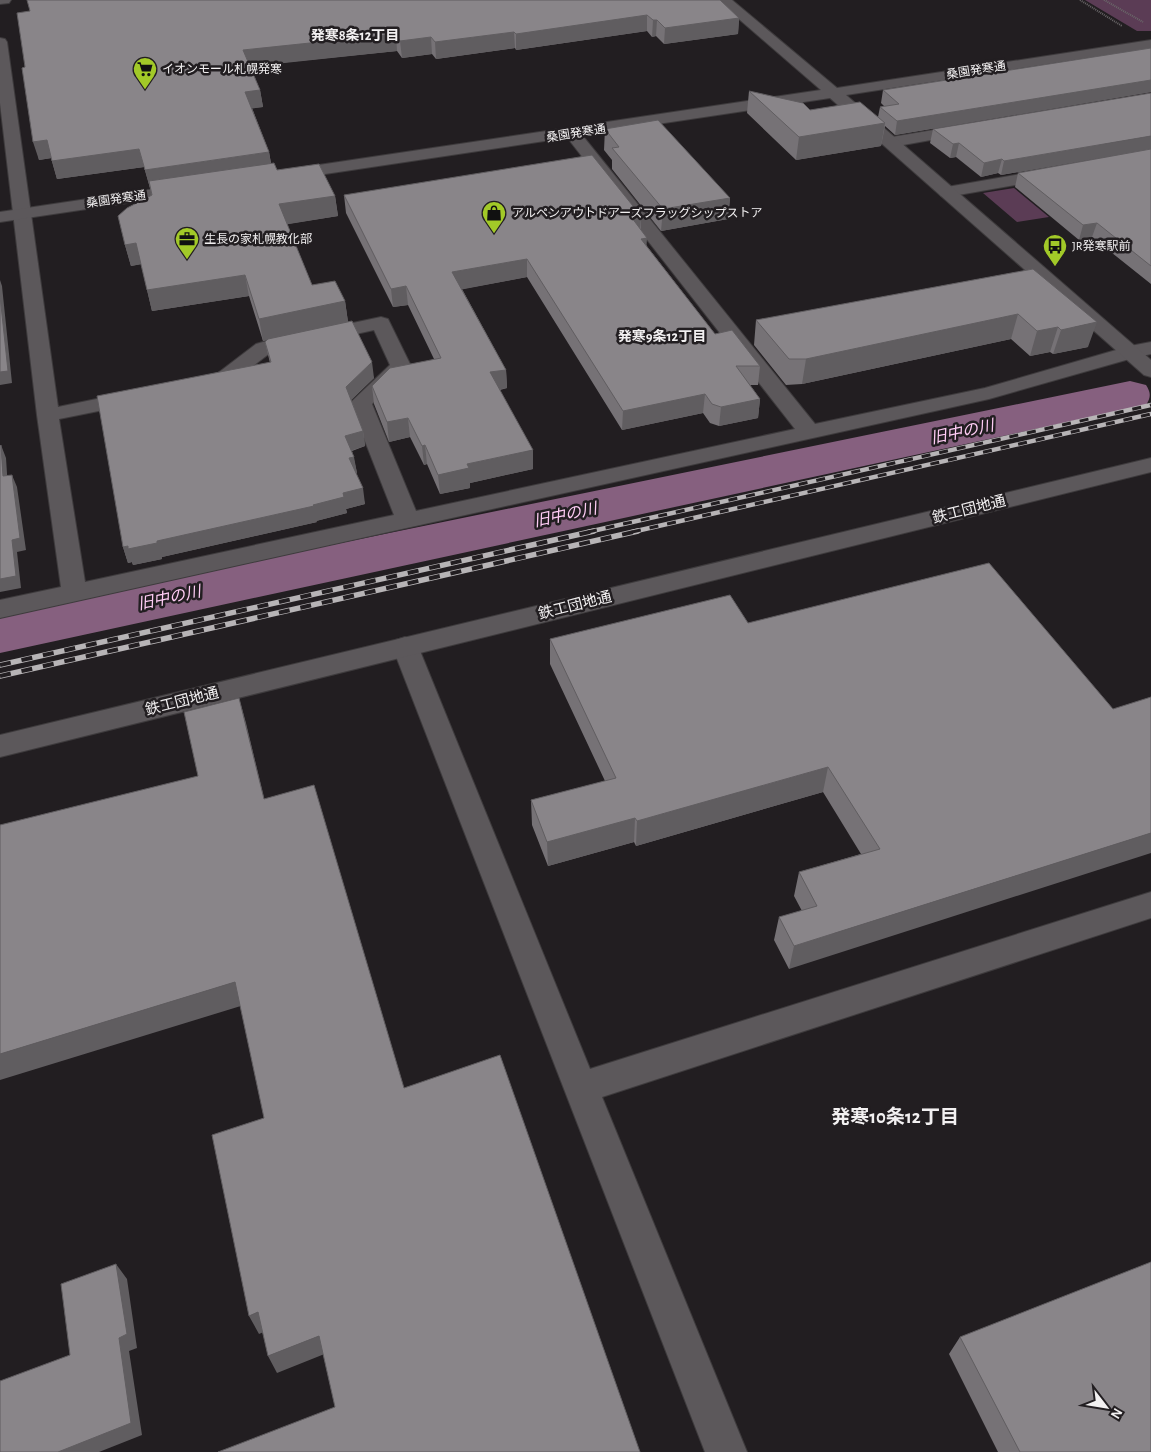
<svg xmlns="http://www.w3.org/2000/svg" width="1151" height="1452" font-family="'Alegreya Sans','Noto Sans JP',sans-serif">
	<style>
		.green { fill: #5b3c55 }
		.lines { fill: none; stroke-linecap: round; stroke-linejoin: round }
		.river { fill: #86607f; fill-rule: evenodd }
		.street-casing { stroke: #3e3b3d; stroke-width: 2 }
		.secondary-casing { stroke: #3e3b3d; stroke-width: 2 }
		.path { stroke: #6a6769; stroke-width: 2; stroke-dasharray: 1 1; stroke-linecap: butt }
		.street { fill: #5c585b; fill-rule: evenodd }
		.secondary { fill: #5c585b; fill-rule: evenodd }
		.rail-far1-casing { stroke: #b7b4b6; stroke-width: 4.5 }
		.rail-casing { stroke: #b7b4b6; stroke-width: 5.5 }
		.rail-far1 { stroke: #221e21; stroke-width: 3; stroke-dasharray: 9; stroke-linecap: butt }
		.rail { stroke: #221e21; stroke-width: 4; stroke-dasharray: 11; stroke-linecap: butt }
		.wall { fill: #767276 }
		.shaded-wall { fill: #605d60 }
		.building { fill: #898589; stroke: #605d60 }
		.labels { text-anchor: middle; stroke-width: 5; stroke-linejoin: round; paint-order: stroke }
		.far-poi-label { font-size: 12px; fill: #f2f0f1; stroke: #221e21; text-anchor: start }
		.far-street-label { font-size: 12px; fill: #f2f0f1; stroke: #221e21 }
		.far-neighbourhood-label { font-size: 14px; font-weight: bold; fill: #f2f0f1; stroke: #221e21 }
		.street-label { font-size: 15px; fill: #f2f0f1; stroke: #221e21 }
		.water-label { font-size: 16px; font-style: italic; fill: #feccf4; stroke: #221e21 }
		.near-neighbourhood-label { font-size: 19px; font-weight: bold; fill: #f2f0f1; stroke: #221e21 }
	</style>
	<rect width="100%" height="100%" fill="#221e21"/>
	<path class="green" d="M1085,0H1151V31H1137Z
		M1014,188L1049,217L1017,222L983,193Z"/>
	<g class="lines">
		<path class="river" d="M1130,381L1146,385C1151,393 1151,397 1146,405L0,653V613Z"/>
		<g class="street-casing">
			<path id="street" d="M0,0H11L9,3L0,4Z
				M0,38L5,39L7,42L58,407L135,391L143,392L146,397L143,402L59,419L85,582L394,515L350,403L390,365L374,330L270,353L232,382L201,389L194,387L190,383L194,379L218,373L256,344L263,342L381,317L388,319L411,366L372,404L416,511L795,429L566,136L564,133L566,130H578L815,424L985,388L1130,346L1151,342V354L1133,358L989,399L0,618V600L61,587L37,415L0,103Z
				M969,124L975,126L977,129L975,132L892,147L886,145L884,142L886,139L892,137Z
				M1054,168L1060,169L1063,173L1060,177L947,197L941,196L938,192L941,188L947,187Z
				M405,637L414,640L418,646L590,1069L1151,892V918L602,1097L747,1452H705L392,646L396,640Z"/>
		</g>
		<g class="secondary-casing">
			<path id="secondary" d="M717,0H732L837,88L1151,40V48L846,95L1151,360V377L1144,375L830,98L285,180L279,179L276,175L279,171L285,170L821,90Z
				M188,184L194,185L197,189L194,193L0,222V212Z
				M1151,458V472L0,757V735Z"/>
		</g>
		<path class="path" d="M1080,0L1122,26
			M1104,0L1143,22"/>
		<use href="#street" class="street"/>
		<use href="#secondary" class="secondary"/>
		<g class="rail-far1-casing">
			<path id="rail-far1" d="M588,532L1151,405
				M632,532L1151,414"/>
		</g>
		<g class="rail-casing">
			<path id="rail" d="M0,665L594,531
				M0,676L638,531"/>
		</g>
		<use href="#rail-far1" class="rail-far1"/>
		<use href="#rail" class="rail"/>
	</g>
	<path class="wall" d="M720,0L739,18L738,34L664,44L656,36L652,37L647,31L516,50L515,48L436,59L432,54L402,58L397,51L250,66L260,90L263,107L252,108L269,152L271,163L277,170L335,196L338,216L287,224L312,285L345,301L348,322L374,378L351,400L363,431L365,446L352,451L357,473H356L365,504L346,509L347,513L316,521L317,522L162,557V559L133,565L132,562L128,563L123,547L270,363L265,342L267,340L263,341L249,296L152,311L141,264L131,266L125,245L152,195L144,167L57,179L51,158L39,160L22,68Z
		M1151,48V92L895,135L885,126L881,146L796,160L747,113L749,91L810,110L878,117L880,107L884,106L881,103L883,90Z
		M605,129L730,198L728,219L661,231L612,169V160L604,150Z
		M933,129L1151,149L1001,175L998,173L981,177L956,157L950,158L930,143Z
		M1151,149V284L1092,237L1079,240L1015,187L1018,173Z
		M344,195L641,216V230L646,245L715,334L760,366L758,385H750L760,399L758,418L719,426L710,423L703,413L622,430L527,277L462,289L506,370L507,388L500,390L533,469L470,483V488L440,494L427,464L424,465L410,437L389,442L374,404L372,386L434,359L408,305L393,307L346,213Z
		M1033,269L1088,347L1053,354L1050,352L1030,356L1011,339L802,384L786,385L754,345L756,320Z
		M748,623L1113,709L789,969L774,940L779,917L802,911L794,896L799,872L861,854L823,792L636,846L634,842L548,866L532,825L531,800L605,781L550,664V639Z
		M960,1337L1151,1452H998L949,1354Z"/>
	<path class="shaded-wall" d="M647,15V31L516,50V34Z
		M739,18L738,34L664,44L665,28Z
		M653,20H657L656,36L652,37Z
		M514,32L515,48L436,59L435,42Z
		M396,34L397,51L246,67L243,50Z
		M431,37L432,54L402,58L400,41Z
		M1151,80V92L895,135L897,121Z
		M260,90L263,107L249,109L245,92Z
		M885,123L881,146L796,160L799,137Z
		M1151,136V149L1001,175L1004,161Z
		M47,140L52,158L39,160L33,142Z
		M959,143L956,157L950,158L953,144Z
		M139,149L144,167L57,179L52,161Z
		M269,152L272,170L150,188L145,170Z
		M1002,159L998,173L981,177L984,163Z
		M335,196L338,216L283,225L279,204Z
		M730,198L728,219L661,231L663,209Z
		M641,216L640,234L632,218Z
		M1097,223L1092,237L1079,240L1083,225Z
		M647,238L646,256L641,239Z
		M136,243L142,264L131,266L125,245Z
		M527,259V277L454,291L452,272Z
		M245,275L249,296L152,311L147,290Z
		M0,280L2,286L12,383L0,385Z
		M406,286L408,305L393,307L391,289Z
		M345,301L348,322L263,341L259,319Z
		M1018,314L1011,339L802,384L806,359Z
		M1097,322L1088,347L1053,354L1061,330Z
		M1058,327L1050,352L1030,356L1037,331Z
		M372,362L374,378L348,403L346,387Z
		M506,370L507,388L491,391L490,372Z
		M705,394L703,413L622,430L623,411Z
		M760,399L758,418L719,426L721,407Z
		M408,418L410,437L389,442L387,422Z
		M363,431L365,446L347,452L345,436Z
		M1,445L6,458L8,489L3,476Z
		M425,445L427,464L424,465L422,446Z
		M533,450V469L470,483V488L440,494L438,475L467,464Z
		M354,457L357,473L352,474L349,458Z
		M12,475L17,487L26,550L17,552L21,588L0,592V579L12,540Z
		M363,488L365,504L346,509L347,513L316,521L317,522L162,557V559L133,565L132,562L128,563L123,547L157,541Z
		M239,698L246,723L270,823L264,799Z
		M828,767L823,792L636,846L637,821Z
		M635,818L634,842L548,866L547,842Z
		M1151,833V853L789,969L794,946Z
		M235,982L244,1005L0,1080V1054Z
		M116,1264L127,1279L137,1348L129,1351L142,1435L99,1452H58L119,1338Z
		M258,1312L268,1330L259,1334L249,1316Z
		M319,1336L327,1353L277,1373L268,1356Z"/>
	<path class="building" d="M27,0H720L739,18L665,28L657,20H653L647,15L516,34L514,32L435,42L431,37L400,41L396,34L243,50L260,90L245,92L269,152L145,170L139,149L52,161L47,140L33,142L22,68L25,67L17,13L30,11Z
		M1151,48V80L897,121L880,107L899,104L883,90Z
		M749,91L803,103L810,110L860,102L885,123L799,137Z
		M1151,93V136L1004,161L1002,159L984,163L959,143L953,144L933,129Z
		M658,120L730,198L663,209L612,148L619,147L605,129Z
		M1151,149V266L1097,223L1083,225L1018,173Z
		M592,155L641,216L632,218L647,238L641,239L715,334L732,330L760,366H736L760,399L721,407L712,404L705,394L623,411L527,259L452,272L506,370L490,372L533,450L467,464L469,468L438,475L425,445L422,446L408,418L387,422L372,386L390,368L441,358L406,286L391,289L344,195Z
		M274,163L277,170L319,164L335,196L279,204L312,285L335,281L345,301L259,319L245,275L147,290L136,243L125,245L118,216L127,208L152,195L149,181Z
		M1033,269L1097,322L1061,330L1058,327L1037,331L1018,314L806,359H789L756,320Z
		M0,296L8,371L0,372Z
		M352,321L372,362L346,387L363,431L345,436L354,457L349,458L363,488L343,493L344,497L313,505L314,506L157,541V543L128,549V546L123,547L97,396L271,362L265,342L268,339Z
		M1,445L3,476L12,475L20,538L12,540L16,576L0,579V446Z
		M989,563L1113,709L1151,697V833L794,946L779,917L817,906L799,872L880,849L828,767L637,821L635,818L547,842L531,800L616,778L550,639L730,595L748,623Z
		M239,698L264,799L314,785L404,1088L500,1055L640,1452H218L335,1407L319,1336L268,1356L258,1312L249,1316L212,1135L264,1118L235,982L0,1054V825L198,776L184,712Z
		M1151,1262V1452H1020L960,1337Z
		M116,1264L127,1334L119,1338L131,1423L58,1452H0V1381L70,1355L61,1284Z"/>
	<defs>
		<g id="supermarket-pin" transform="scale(1.25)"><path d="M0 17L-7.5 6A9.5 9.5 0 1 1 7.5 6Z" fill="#a2c928" stroke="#221e21"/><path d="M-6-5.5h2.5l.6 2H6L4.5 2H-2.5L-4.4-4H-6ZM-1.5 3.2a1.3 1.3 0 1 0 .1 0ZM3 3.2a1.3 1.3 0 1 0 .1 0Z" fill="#111"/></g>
		<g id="shop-pin" transform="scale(1.25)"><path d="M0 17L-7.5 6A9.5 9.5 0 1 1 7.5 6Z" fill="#a2c928" stroke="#221e21"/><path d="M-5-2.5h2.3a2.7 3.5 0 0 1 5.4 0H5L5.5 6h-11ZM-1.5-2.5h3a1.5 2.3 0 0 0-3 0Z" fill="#111"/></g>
		<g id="office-pin" transform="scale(1.25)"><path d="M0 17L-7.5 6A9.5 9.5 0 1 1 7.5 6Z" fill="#a2c928" stroke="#221e21"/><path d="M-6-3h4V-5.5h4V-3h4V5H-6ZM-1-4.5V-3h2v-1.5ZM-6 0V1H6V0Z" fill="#111"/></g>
		<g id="bus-pin" transform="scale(1.25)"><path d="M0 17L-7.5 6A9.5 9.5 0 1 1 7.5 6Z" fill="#a2c928" stroke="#221e21"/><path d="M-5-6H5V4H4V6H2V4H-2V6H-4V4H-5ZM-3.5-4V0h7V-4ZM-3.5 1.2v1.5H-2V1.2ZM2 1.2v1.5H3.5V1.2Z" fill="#111"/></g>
	</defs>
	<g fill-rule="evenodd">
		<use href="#supermarket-pin" x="145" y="69"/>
		<use href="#shop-pin" x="494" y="213"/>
		<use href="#office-pin" x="187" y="239"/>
		<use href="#bus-pin" x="1055" y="246"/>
	</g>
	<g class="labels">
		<g class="far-poi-label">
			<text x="162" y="73">イオンモール札幌発寒</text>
			<text x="512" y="217">アルペンアウトドアーズフラッグシップストア</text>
			<text x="204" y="243">生長の家札幌教化部</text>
			<text x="1072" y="250">JR発寒駅前</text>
		</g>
		<g class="far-street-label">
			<text transform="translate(976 70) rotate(-9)" y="4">桑園発寒通</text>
			<text transform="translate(576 133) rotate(-9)" y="4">桑園発寒通</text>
			<text transform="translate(116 199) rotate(-8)" y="4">桑園発寒通</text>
		</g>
		<g class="far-neighbourhood-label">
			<text x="355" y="40">発寒8条12丁目</text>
			<text x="662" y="341">発寒9条12丁目</text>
		</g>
		<g class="street-label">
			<text transform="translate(969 509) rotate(-14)" y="5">鉄工団地通</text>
			<text transform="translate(575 605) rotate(-14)" y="5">鉄工団地通</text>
			<text transform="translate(182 701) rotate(-14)" y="5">鉄工団地通</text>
		</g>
		<g class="water-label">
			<text transform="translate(962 431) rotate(-12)" y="6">旧中の川</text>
			<text transform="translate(565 514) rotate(-12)" y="6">旧中の川</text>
			<text transform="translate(169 597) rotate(-12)" y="6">旧中の川</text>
		</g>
		<g class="near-neighbourhood-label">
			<text x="895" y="1123">発寒10条12丁目</text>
		</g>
	</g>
	<g transform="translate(1106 1407) rotate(121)" stroke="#221e21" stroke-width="4" paint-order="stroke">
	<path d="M0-4L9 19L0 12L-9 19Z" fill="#f2f0f1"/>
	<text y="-8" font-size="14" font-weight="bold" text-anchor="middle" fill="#f2f0f1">N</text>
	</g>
</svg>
